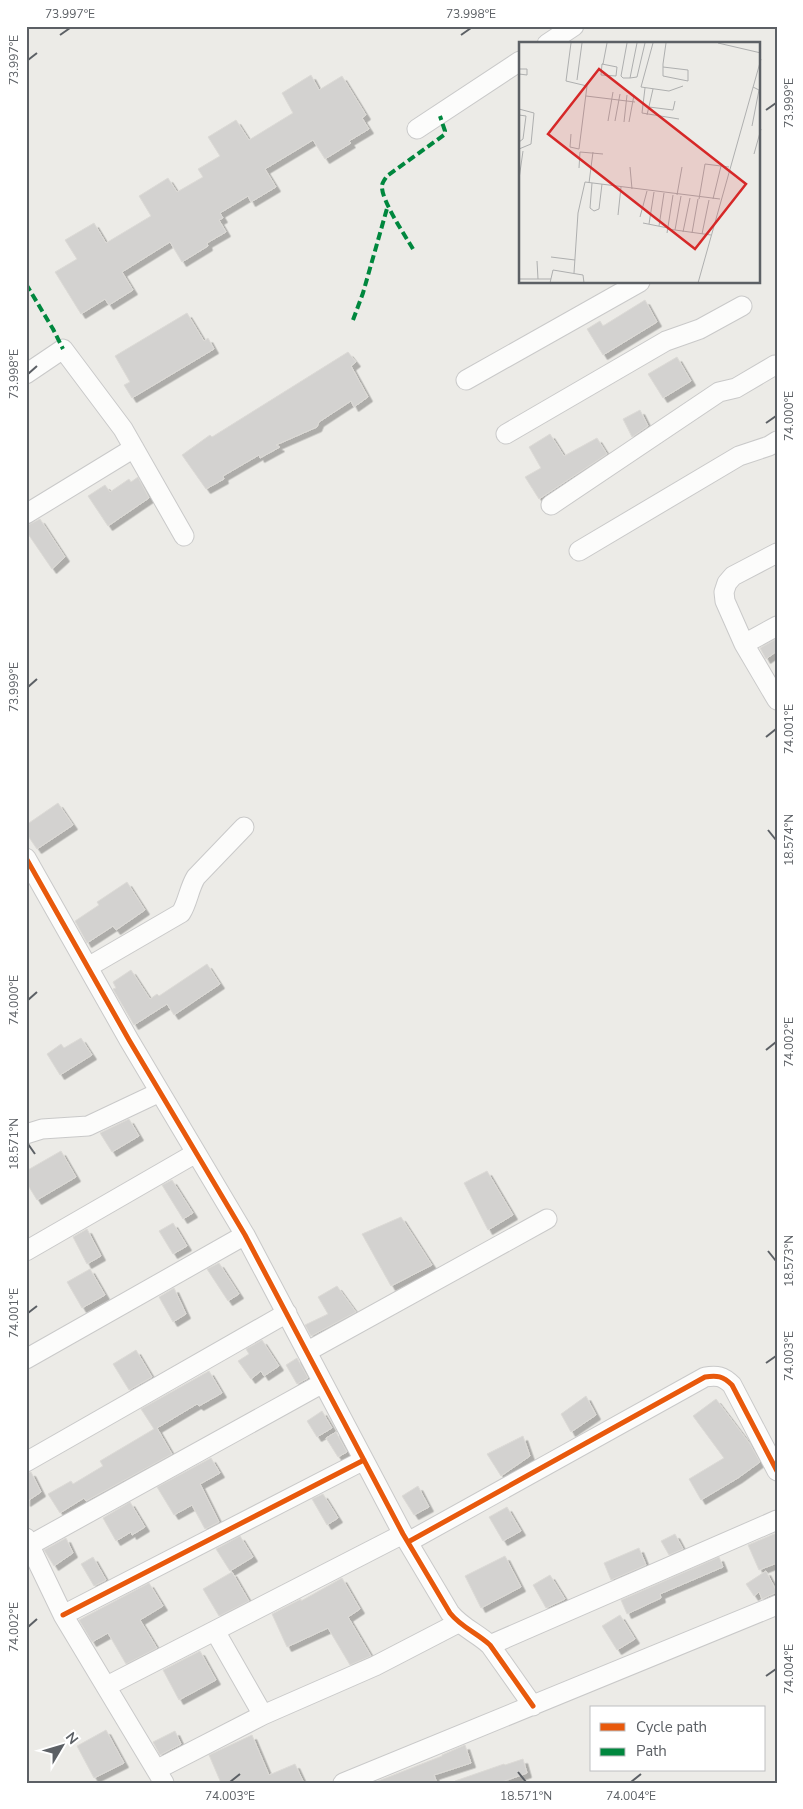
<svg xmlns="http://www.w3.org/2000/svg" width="803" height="1809" font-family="'Nunito Sans',sans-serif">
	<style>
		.building { fill: #d3d2d0; stroke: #dcdad6; filter: url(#shadow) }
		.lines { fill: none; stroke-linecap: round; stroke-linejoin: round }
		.minor-casing { stroke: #c9c9c9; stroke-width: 21 }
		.minor { stroke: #fcfcfb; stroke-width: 19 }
		.quiet { stroke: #00873e; stroke-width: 4; stroke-dasharray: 8 4; stroke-linecap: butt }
		.cycleway-casing { stroke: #fff; stroke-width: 8 }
		.cycleway { stroke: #e8590c; stroke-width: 5 }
		.ticks { fill: none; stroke: #5c6065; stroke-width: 2 }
		.inset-road { fill: none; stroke: #aeafaf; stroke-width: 1 }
		.view { fill: #d62828; fill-opacity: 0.15; stroke: #d62828; stroke-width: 2.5 }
		.inset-edge { fill: none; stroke: #5c6065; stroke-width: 2.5 }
		.neatline { fill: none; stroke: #5c6065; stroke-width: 2 }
		.ticks-label { font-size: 12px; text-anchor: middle; fill: #5c6065 }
	</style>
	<defs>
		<filter id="shadow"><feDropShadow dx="4.5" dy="4.5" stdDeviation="0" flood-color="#0004"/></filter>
	</defs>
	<rect width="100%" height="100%" fill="#ecebe7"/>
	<path class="building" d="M311,75L319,90L342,76L366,115L362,118L369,129L349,141L351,143L325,159L313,140L265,169L276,187L251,202L248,196L220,213L223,218L219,220L226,232L207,243L208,246L182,262L170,242L122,272L133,290L109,305L105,299L81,314L55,272L77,259L65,240L94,223L106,243L151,216L139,196L168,178L177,192L203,177L198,169L220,156L208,137L236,120L249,140L293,113L282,93Z
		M645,300L657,322L603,355L587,329L600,321L603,326Z
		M187,313L204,341L208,338L214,349L132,398L124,385L130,382L115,356Z
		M348,352L356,362L351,366L368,397L354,407L351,401L319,422L317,427L276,445L280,447L260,458L259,455L223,476L224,479L206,489L182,455L210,435L212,437Z
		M677,357L691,381L663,398L648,374Z
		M640,410L648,426L632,437L623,419Z
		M550,434L564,456L597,438L607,454L539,499L525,477L541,468L529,447Z
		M138,477L149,498L108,526L88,496L105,485L110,492L129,479L131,482Z
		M40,519L65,557L52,569L26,531V526Z
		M776,639L777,651L766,659L760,648Z
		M58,803L73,825L37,849L26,833V825Z
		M127,882L145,910L116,930L113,926L87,943L75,921L99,905L97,902Z
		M207,964L220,984L174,1015L167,1004L134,1025L113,989L116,988L113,982L131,970L150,999L157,994L159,996Z
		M81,1038L92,1055L60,1075L47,1054L61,1044L64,1048Z
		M129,1119L139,1136L112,1152L100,1133Z
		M61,1151L76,1177L37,1200L26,1182V1171Z
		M487,1171L513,1215L488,1230L464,1183Z
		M172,1180L193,1213L183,1219L162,1185Z
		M401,1217L432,1265L391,1286L362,1234Z
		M173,1223L187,1246L173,1254L159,1231Z
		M87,1229L101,1256L87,1264L73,1237Z
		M219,1263L239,1294L228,1301L207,1269Z
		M90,1269L105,1295L82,1308L67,1282Z
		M337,1286L356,1312L311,1336L305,1325L328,1314L318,1297Z
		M174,1288L186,1314L173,1322L159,1297Z
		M262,1340L279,1366L264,1376L261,1371L251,1379L238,1361L249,1354L246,1349Z
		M136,1350L152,1377L129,1390L113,1364Z
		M297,1358L308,1378L297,1384L286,1365Z
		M209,1371L222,1393L199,1406L197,1404L157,1428L172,1454L86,1501L84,1498L60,1513L48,1494L71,1481L73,1484L103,1466L100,1461L154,1429L141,1409Z
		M586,1396L596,1415L571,1432L561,1414Z
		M716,1399L750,1444L760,1462L738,1478L701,1500L689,1479L724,1458L693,1416Z
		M322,1411L332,1428L317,1437L307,1421Z
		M336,1432L347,1452L338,1457L326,1438Z
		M523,1436L530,1456L501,1476L487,1454Z
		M211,1458L220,1473L200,1484L219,1522L205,1529L192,1505L174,1515L157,1487Z
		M31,1472L41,1492L26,1502V1473Z
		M418,1486L429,1507L414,1515L402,1496Z
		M323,1494L338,1518L327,1525L312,1499Z
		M130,1502L145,1527L132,1535L131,1532L116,1541L103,1518Z
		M507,1507L521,1531L503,1541L489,1517Z
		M675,1534L683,1549L669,1555L661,1541Z
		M774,1534H777V1563L759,1570L748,1545Z
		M240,1536L253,1557L230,1571L216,1549Z
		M66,1538L73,1553L54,1566L44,1550Z
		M639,1548L646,1565L611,1580L604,1563Z
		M505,1556L521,1587L481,1608L465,1576Z
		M93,1557L106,1580L94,1586L81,1564Z
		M719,1557L723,1567L660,1594L661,1598L627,1614L621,1600Z
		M766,1571L777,1592L762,1599L759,1592L754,1596L746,1584Z
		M232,1572L249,1601L219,1616L203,1589Z
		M550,1575L565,1599L546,1608L533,1585Z
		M342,1578L360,1609L348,1617L371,1656L350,1665L328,1628L287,1647L272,1614L301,1599V1601Z
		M149,1583L163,1606L140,1620L157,1648L126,1664L108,1633L92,1642L79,1620Z
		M620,1615L635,1639L617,1650L602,1626Z
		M200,1651L216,1680L179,1700L163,1670Z
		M106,1730L124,1763L94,1778L77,1746Z
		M175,1731L181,1744L160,1755L153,1742Z
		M252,1735L269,1775L295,1764L304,1783H221L209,1755Z
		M465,1745L471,1763L434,1775L437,1783H373L442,1756V1755Z
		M523,1759L527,1773L499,1783H455V1781L504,1764L505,1765Z"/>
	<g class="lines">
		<g class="minor-casing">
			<path id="minor" d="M547,44L574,26
				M417,129L520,61
				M26,374L63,349L123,429L184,536
				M466,380L640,282
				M506,434L666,341L700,329L742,306
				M551,505L719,392L736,388L775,365
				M26,514L134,448
				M579,551L739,456L769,446L777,441
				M777,553L733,576L727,583L724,592L725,601L744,644L777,700
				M744,644L777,626
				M26,858L129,1040L245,1235L403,1534L450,1613C461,1627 477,1633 490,1645L533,1706
				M88,967L181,913C188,902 189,888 196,877L244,827
				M26,1134L42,1129L88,1126L160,1092
				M26,1251L196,1153
				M308,1351L547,1219
				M26,1359L245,1235
				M26,1462L287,1313
				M26,1538L63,1615L164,1783
				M408,1542L705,1377C717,1375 723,1376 732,1385L777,1471
				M30,1545L323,1383
				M63,1615L364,1460
				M215,1631L263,1715
				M490,1645L777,1520
				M107,1686L403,1534
				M156,1770L263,1715L375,1666L458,1623
				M343,1783L777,1605"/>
		</g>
		<use href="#minor" class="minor"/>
		<path class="quiet" d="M413,249C406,237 381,200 382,186C382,183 385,179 387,176L444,135L445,131L440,116
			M26,284L53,329L63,349
			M353,320L363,293L388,205"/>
		<g class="cycleway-casing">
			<path id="cycleway" d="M26,858L129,1040L245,1235L403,1534L450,1613C461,1627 477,1633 490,1645L533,1706
				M408,1542L705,1377C717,1375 723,1376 732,1385L777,1471
				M63,1615L364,1460"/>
		</g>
		<use href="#cycleway" class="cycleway"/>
	</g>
	<path class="ticks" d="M60,35L70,28M461,35L471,28M28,60L37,53M766,110L776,103M28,374L37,366M766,423L776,416M28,687L37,679M766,737L776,729M768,830L776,840M28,1000L37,992M766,1050L776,1042M28,1144L35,1154M768,1251L776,1261M28,1313L37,1306M766,1363L776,1356M28,1627L37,1619M766,1676L776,1669M518,1772L526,1782M230,1782L240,1774M631,1782L641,1774"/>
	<g transform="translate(519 42)">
		<rect width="241" height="241" fill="#ecebe7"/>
		<path class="inset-road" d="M52,1L47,39L68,44L60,107L51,105L52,92M108,1L102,34L104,36H111L118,1M134,1L122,45L150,49L164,44M199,1L242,11M83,22L98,25L97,34L82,33L83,22H84L88,1M144,25L169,28V39L144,34V22L147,1M0,27H8V33L0,32M111,36L118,35L126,1M58,38L63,1M126,46L123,71L160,77M67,54L116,60M130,65L154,68L156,59M0,67L15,71L12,102L0,107M0,73L7,74L4,97L0,100M128,73L134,47M89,79L94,50M96,79L101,52M105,80L108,53M110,80L115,53M233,84L240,48L234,45M235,112L242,87M111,125L113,147M60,126L61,110L84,112M0,137L4,109M70,141L74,110M73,141L71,166L75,169L80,167L83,142M158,153L163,125M180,157L186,122L210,125M194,157L202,124M99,173L102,145M121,175L128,149M124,181L149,186M130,182L135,150M140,184L145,151M149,187L192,193M156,188L162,154M164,190L171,156M148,191L154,153M173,191L179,157M183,192L190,158M32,215L56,218M18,219L19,237M55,231L59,171L66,140L201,157M1,237H32M31,241L34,228L64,233L65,241M179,241L242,17"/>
		<path class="view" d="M80,27L227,142L176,207L29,92Z"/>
		<rect width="241" height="241" class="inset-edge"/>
	</g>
	<rect width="803" height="1809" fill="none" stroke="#ffffff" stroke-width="55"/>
	<rect x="590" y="1706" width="175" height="65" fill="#ffffff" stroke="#bebfc1"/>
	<rect x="600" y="1723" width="25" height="8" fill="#e8590c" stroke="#bebfc1"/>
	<text x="636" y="1732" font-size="15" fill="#5c6065">Cycle path</text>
	<rect x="600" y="1748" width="25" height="8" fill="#00873e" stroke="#bebfc1"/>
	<text x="636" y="1756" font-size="15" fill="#5c6065">Path</text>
	<g transform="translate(62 1746) rotate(52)" stroke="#ffffff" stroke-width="4" paint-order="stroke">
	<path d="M0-4L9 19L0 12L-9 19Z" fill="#5c6065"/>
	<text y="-8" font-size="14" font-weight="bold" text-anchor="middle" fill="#5c6065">N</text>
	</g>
	<rect x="28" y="28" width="748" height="1754" class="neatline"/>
	<g class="ticks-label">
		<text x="70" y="18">73.997°E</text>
		<text x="471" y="18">73.998°E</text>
		<text transform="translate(14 60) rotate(-90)" y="4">73.997°E</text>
		<text transform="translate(789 103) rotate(-90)" y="4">73.999°E</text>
		<text transform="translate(14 374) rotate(-90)" y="4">73.998°E</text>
		<text transform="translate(789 416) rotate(-90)" y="4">74.000°E</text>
		<text transform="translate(14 687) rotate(-90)" y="4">73.999°E</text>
		<text transform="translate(789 729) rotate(-90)" y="4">74.001°E</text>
		<text transform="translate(789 840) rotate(-90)" y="4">18.574°N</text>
		<text transform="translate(14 1000) rotate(-90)" y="4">74.000°E</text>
		<text transform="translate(789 1042) rotate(-90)" y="4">74.002°E</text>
		<text transform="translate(14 1144) rotate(-90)" y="4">18.571°N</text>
		<text transform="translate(789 1261) rotate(-90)" y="4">18.573°N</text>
		<text transform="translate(14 1313) rotate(-90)" y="4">74.001°E</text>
		<text transform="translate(789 1356) rotate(-90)" y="4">74.003°E</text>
		<text transform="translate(14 1627) rotate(-90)" y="4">74.002°E</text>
		<text transform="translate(789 1669) rotate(-90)" y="4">74.004°E</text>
		<text x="230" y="1800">74.003°E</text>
		<text x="526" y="1800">18.571°N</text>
		<text x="631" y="1800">74.004°E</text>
	</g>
</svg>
